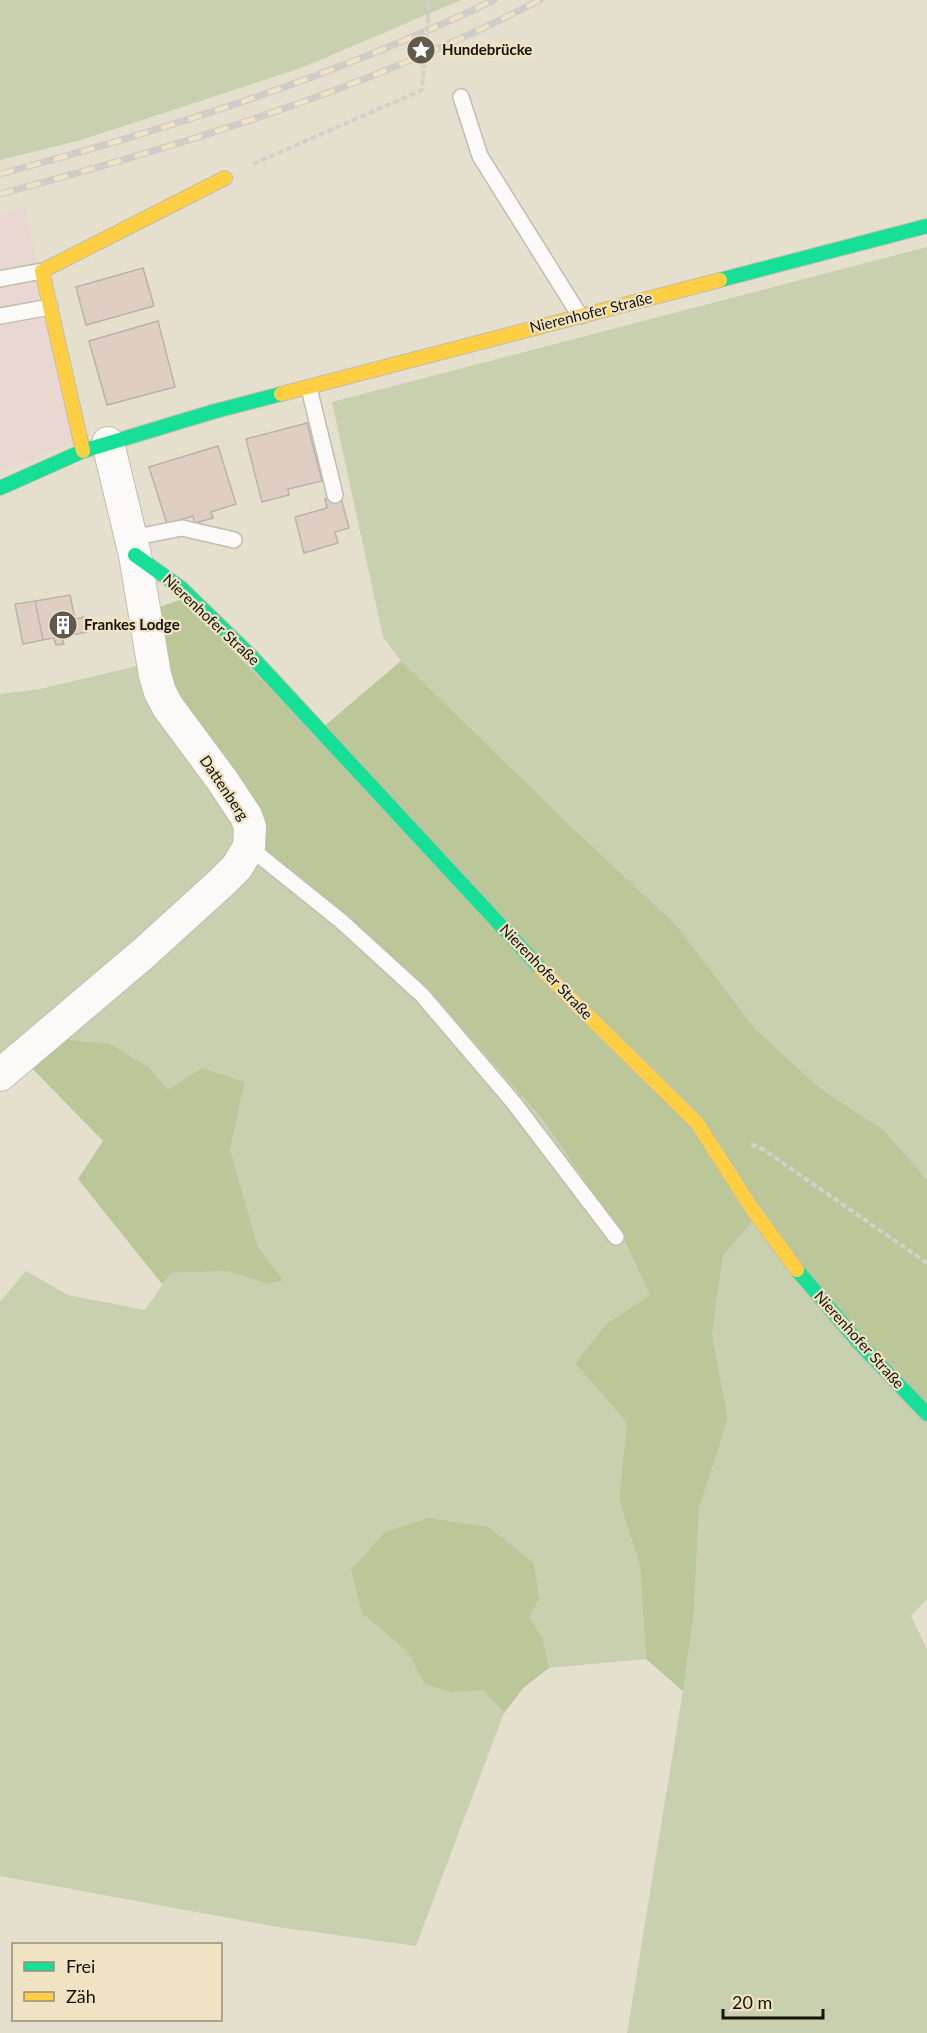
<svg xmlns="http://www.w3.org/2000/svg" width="927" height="2033" font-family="Lato,sans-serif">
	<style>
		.industrial { fill: #e9d8d2 }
		.green { fill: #c9d0af }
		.forest { fill: #bbc699 }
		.building { fill: #e0cdc4; stroke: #bbb2a9; stroke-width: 1.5 }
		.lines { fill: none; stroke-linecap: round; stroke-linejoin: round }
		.lane-casing { stroke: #c2bdaf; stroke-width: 18 }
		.street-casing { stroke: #c2bdaf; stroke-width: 34 }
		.fast-casing { stroke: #c2bdaf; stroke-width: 16 }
		.slow-casing { stroke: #c2bdaf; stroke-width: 16 }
		.path { stroke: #d1d0cb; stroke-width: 4; stroke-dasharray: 6 3; stroke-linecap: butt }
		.lane { stroke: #fbfaf8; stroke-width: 15 }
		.street { stroke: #fbfaf8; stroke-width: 32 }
		.fast { stroke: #16e098; stroke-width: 14 }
		.slow { stroke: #ffcf43; stroke-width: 14 }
		.rail-casing { stroke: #cfcdc8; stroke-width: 7 }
		.rail { stroke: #efe3c4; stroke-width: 4.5; stroke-dasharray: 14; stroke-linecap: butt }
		.path-bridge { stroke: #d1d0cb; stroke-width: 4; stroke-dasharray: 6 3; stroke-linecap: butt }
		.labels { text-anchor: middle; stroke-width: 4.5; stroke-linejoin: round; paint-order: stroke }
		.poi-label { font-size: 15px; font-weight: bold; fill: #161207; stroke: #efe3c4; text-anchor: start }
		.street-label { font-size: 15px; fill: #161207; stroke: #efe3c4 }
	</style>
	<rect width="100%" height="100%" fill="#e5dfce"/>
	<path class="industrial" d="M25,207L73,443L0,473V213Z"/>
	<path class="green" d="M0,0H461L301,68L81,140L0,160Z
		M927,247V1180L885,1131L820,1088L757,1031L676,925L574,829L401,661L383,637L332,402Z
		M146,664L339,922L430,992L543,1120L622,1235L650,1295L607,1323L575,1363L627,1423L619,1499L640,1566L646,1659L549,1668L524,1687L504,1713L416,1946L278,1927L0,1876V1302L26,1271L68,1295L145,1310L170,1273L227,1271L268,1284L282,1279L258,1247L230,1149L245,1082L168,1090L150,1068L109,1043L77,1041L51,1034L0,1074V694L40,689Z
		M754,1219L927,1411V1599L911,1616L927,1649V2033H627L683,1691L694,1612L699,1509L728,1418L712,1335L723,1256Z"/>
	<path class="forest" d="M182,599L315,734L401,661L574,829L676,925L757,1031L820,1088L885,1131L927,1180V1411L754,1219L723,1256L712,1335L728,1418L699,1509L694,1612L683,1691L646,1659L640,1566L619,1499L627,1423L575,1363L607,1323L650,1295L622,1235L543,1120L430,992L246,850L251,827L169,707L157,608Z
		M51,1034L77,1041L109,1043L150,1068L168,1090L202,1068L245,1082L230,1149L258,1247L283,1280L268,1284L227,1271L171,1273L162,1284L78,1179L103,1141L22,1058Z
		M429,1518L488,1527L534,1563L539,1599L529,1617L542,1638L549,1668L524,1687L504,1713L484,1690L452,1692L425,1684L408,1652L362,1613L351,1570L385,1532Z"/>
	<path class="building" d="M143,268L154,306L86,325L76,287Z
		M158,321L175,387L107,405L89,341Z
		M307,423L322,481L288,489L289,495L262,502L246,439Z
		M218,446L236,504L211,512L213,518L195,523L193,516L167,524L149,467Z
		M340,494L349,528L335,532L338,543L304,553L295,517L327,508L325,499Z
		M70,595L75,619L84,617L87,632L62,637L64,644L56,645L54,638L43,640L35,601Z
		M35,601L43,640L23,644L15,604Z"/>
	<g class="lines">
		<g class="lane-casing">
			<path id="lane" d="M461,97L480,156L580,316
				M0,279L42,271
				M0,316L50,307
				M309,388L335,495
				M131,538L182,528L234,540
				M249,847L341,921L422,995L514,1103L616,1237"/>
		</g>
		<g class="street-casing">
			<path id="street" d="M0,1075L144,953L222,882L237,867L249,847L250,827L246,816L222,780L168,707L160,692L155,675L135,555L108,443"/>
		</g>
		<g class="fast-casing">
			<path id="fast" d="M720,280L927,226
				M0,488L83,451L212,412L281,394
				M135,555L181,588L251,656L541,969
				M797,1270L860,1344L927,1414"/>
		</g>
		<g class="slow-casing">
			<path id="slow" d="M281,394L720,280
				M83,451L42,271L225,178
				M541,969L697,1123L751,1207L797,1270"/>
		</g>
		<path class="path" d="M428,19V0
			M253,164L422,90L423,77
			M751,1144L764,1150L927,1263"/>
		<use href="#lane" class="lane"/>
		<use href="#street" class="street"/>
		<use href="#fast" class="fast"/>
		<use href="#slow" class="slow"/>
		<g class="rail-casing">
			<path id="rail" d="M0,174C169,129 336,76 494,0
				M0,194C184,145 370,88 540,0"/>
		</g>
		<use href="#rail" class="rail"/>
		<path class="path-bridge" d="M423,77L428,19"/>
	</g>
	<defs>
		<g id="sight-disc" transform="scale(1.5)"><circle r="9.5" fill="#5e5a4d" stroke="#efe3c4"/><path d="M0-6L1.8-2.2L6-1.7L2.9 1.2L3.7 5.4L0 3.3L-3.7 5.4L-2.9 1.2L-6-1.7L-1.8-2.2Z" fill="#fff"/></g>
		<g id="building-disc" transform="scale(1.5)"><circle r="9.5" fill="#5e5a4d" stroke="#efe3c4"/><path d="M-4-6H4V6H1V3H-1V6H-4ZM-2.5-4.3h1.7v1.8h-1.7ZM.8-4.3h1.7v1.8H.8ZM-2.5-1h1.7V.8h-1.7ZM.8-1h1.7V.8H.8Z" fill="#fff"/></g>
	</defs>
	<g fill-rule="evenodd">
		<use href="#sight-disc" x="421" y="50"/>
		<use href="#building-disc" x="63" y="625"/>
	</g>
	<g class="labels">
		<g class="poi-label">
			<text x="442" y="55">Hundebrücke</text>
			<text x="84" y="630">Frankes Lodge</text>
		</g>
		<g class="street-label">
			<text transform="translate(591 313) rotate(-14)" y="5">Nierenhofer Straße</text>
			<text transform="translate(211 620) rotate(43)" y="5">Nierenhofer Straße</text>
			<text transform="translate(224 788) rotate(56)" y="5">Dattenberg</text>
			<text transform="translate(546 972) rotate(46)" y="5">Nierenhofer Straße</text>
			<text transform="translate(859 1340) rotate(48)" y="5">Nierenhofer Straße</text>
		</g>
	</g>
	<rect x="12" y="1943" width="210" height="78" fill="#efe3c4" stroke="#988f78" stroke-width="1.5"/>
	<rect x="24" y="1962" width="30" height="9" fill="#16e098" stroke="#988f78" stroke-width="1.5"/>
	<text x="66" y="1973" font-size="18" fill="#161207">Frei</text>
	<rect x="24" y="1992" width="30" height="9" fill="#ffcf43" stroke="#988f78" stroke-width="1.5"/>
	<text x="66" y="2003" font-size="18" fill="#161207">Zäh</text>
	<path d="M723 2009v9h100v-9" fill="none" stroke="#161207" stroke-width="3"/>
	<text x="732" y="2009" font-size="18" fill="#161207" stroke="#efe3c4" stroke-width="4.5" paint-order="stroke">20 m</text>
</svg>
